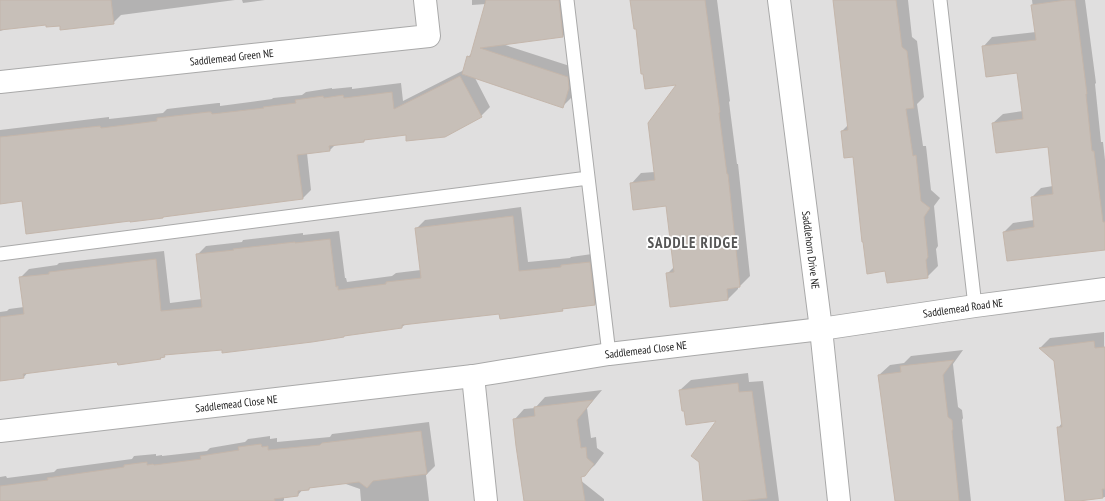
<svg xmlns="http://www.w3.org/2000/svg" width="1105" height="501" font-family="'PT Sans Narrow',sans-serif">
	<style>
		.residential { fill: #e0dfdf }
		.shadow { fill: #0003 }
		.building { fill: #c7bfb8; stroke: #c4b6ab }
		.lines { fill: none; stroke-linecap: round; stroke-linejoin: round }
		.lane-casing { stroke: #a9a9a9; stroke-width: 15 }
		.street-casing { stroke: #a9a9a9; stroke-width: 24 }
		.lane { stroke: #fff; stroke-width: 13 }
		.street { stroke: #fff; stroke-width: 22 }
		.labels { text-anchor: middle; stroke-width: 3.5; stroke-linejoin: round; paint-order: stroke }
		.street-label { font-size: 11px; fill: #222; stroke: #fff }
		.district-label { font-size: 15px; font-weight: bold; letter-spacing: 1px; fill: #555; stroke: #fff }
	</style>
	<rect width="100%" height="100%" fill="#f2efe9"/>
	<path class="residential" d="M0,0H1105V501H0Z"/>
	<path class="shadow" d="M0,0H235L121,15L113,23L61,24L47,23L4,29L3,30L0,31Z
		M242,0H265L243,3Z
		M472,0H568L571,28L563,36L502,44L576,68L577,79L571,98L563,106L475,78L490,107L481,116L407,134L366,139L364,141L335,145L330,150L307,153L311,190L302,199L23,200L0,203V130L109,117V119L163,113L167,109L218,103H220V106L272,99L273,98L302,95L306,92L332,88V89L352,87V89L401,83L403,101L464,70L468,57L473,52L486,4L472,5Z
		M640,0H717L730,101L729,102L737,164H738L750,276L740,286L738,287V289L728,299L671,306L667,274L675,266L667,205L631,184L641,173L655,172L678,84Z
		M834,0H908L912,37L917,41L924,97L917,104L923,146H926L931,190L940,198L934,206L938,246L936,249L938,266L927,277L854,156L842,131L848,125Z
		M1032,0H1085L1096,83L1095,84L1101,142H1103L1105,160V249L1004,232L1013,223L1034,220L1032,197L1041,188L1053,186L1048,146L993,123L1003,114L1023,111L1018,72L983,47L992,37L1036,32Z
		M521,207L528,262L570,258L571,257L599,253L604,295L595,304L565,308L562,310L500,313L406,324L402,327L223,349L167,354L160,358L118,361L28,372L24,377L0,380V312L7,311L9,309L24,307L20,278L29,269L57,265L59,263L164,251L170,303L202,299L197,255L206,246L242,242L243,240L303,233V235L339,231L345,278H346L347,282L392,276L396,273L421,270L416,229L425,220Z
		M1104,332L1105,497L1066,501L1058,428L1062,423L1055,361L1040,348L1050,338Z
		M963,350L953,364L958,407L962,410L963,418L962,420L971,501H896L879,375L890,365L904,363L911,356Z
		M748,373L749,382L763,381L779,501H704L718,420L680,390L691,380Z
		M602,390L587,408L591,438L596,437L597,448L604,453L595,465L584,475L575,476L604,499V501H524L514,420L524,409L535,408L545,397Z
		M429,422L435,466L426,475L429,501H361L360,489L343,483L311,487L309,489H303L298,495L284,497V500L283,501H0V477L6,476L7,478L54,472L57,469L132,459L134,456L156,454V456L162,455V456L207,451L210,448L245,442L248,439L270,436V439L277,438V442L330,437L332,434Z"/>
	<path class="building" d="M0,0H111L114,24L60,30V26L46,27V25L0,30Z
		M486,0H559L563,37L480,48L568,77L569,88L563,108L462,74L467,56L470,57Z
		M630,0H705L720,112L719,113L727,174H728L740,287L727,289L728,300L670,307L666,273L674,272L666,206L633,210L630,183L655,180L648,123L676,85L645,89L643,74H641L636,29H634Z
		M833,0H896L902,47L907,51L914,108L906,109L913,156L916,155L921,201L930,208L924,217L928,257L926,260L928,278L887,283L885,271L867,274L863,242H862L853,157L844,158L841,131L848,130Z
		M1066,0H1075L1087,94H1086L1092,151H1094L1103,222H1105V250L1007,261L1003,232L1034,227L1031,197L1053,194L1048,147L996,153L992,123L1023,119L1017,73L986,77L982,46L1036,40L1031,5Z
		M460,76L482,117L445,137L406,141V135L364,140V142L329,146L330,151L297,155L303,199L163,217V218L130,222V221L26,234L22,201L0,204V137L100,126L101,128L157,121V118L208,112H211L212,114L264,108L263,107L296,103L295,100L323,96L324,98L343,95L344,98L392,92L394,109Z
		M513,216L519,271L561,267V265L590,262L595,305L562,309L563,311L500,319L499,314L402,325V328L344,336V337L312,342L222,353V350L164,355L165,357L160,358L161,359L118,365L117,362L23,374L24,378L0,381V317L24,314L19,277L49,274V272L156,259L161,311L202,307L196,254L234,250L233,249L295,242V243L330,239L336,287L338,286V290L386,284V282L421,278L415,228Z
		M1094,341L1095,348L1105,347V489H1102L1103,498L1079,501H1065L1057,427H1062L1054,361L1039,348Z
		M954,360L943,375L948,417L952,420L953,429L952,431L959,501H895L878,375L901,372L900,366Z
		M738,383L739,392L752,391L767,498L741,501H703L699,462L691,456L716,421L686,425L684,411H682L679,390Z
		M593,400L577,420L581,448L586,447L587,458L594,464L585,476L581,477L585,501H524L516,446L513,419L535,416L534,407Z
		M421,431L427,474L373,481L367,488L359,482L309,488V490L298,491V496L274,499L275,501H0V486L48,480L47,478L124,467V465L147,462V465L153,464L154,465L201,459L200,456L239,450L238,447L261,444L262,447L268,446V450L320,445L322,443Z"/>
	<g class="lines">
		<g class="lane-casing">
			<path id="lane" d="M567,0L609,354
				M940,0L975,306
				M0,254L588,178"/>
		</g>
		<g class="street-casing">
			<g id="street">
				<path id="s1" d="M779,0L821,329L839,501"/>
				<path id="s2" d="M0,82L429,36L425,0"/>
				<path d="M473,376L486,501"/>
				<path id="s3" d="M0,431L473,376L609,354L821,329L975,306L1105,289"/>
			</g>
		</g>
		<use href="#lane" class="lane"/>
		<use href="#street" class="street"/>
	</g>
	<g class="labels">
		<g class="street-label">
			<text dy="4" stroke="none"><textPath href="#s2" startOffset="233">Saddlemead Green NE</textPath></text>
			<text dy="4" stroke="none"><textPath href="#s1" startOffset="252">Saddlehorn Drive NE</textPath></text>
			<text dy="4" stroke="none"><textPath href="#s3" startOffset="971">Saddlemead Road NE</textPath></text>
			<text dy="4" stroke="none"><textPath href="#s3" startOffset="651">Saddlemead Close NE</textPath></text>
			<text dy="4" stroke="none"><textPath href="#s3" startOffset="238">Saddlemead Close NE</textPath></text>
		</g>
		<g class="district-label">
			<text x="693" y="248">SADDLE RIDGE</text>
		</g>
	</g>
</svg>
